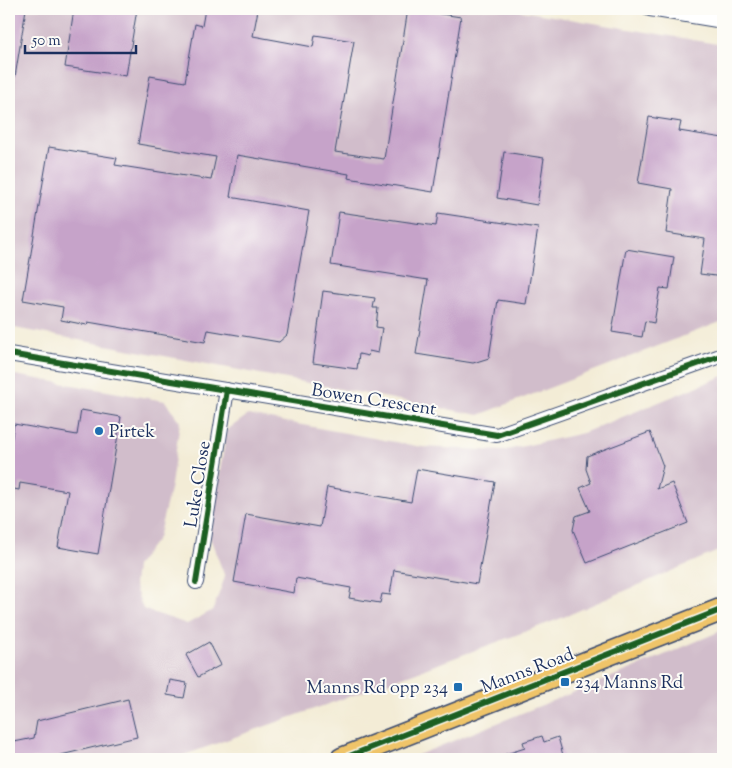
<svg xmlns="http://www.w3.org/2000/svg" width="732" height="768" font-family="'Sorts Mill Goudy',serif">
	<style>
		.industrial { fill: #d1bdcb }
		.building { fill: #c6a3c9 }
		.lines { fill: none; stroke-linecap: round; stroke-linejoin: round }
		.street-casing { stroke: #3b4b70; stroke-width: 16 }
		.primary-casing { stroke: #3b4b70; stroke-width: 25 }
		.street { stroke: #fff; stroke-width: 14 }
		.primary { stroke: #efc469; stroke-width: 22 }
		.cycleway-casing { stroke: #fdfcf7; stroke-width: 9 }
		.cycleway { stroke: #1b5e20; stroke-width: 6 }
		.poi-dot { fill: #1f6fb2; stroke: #fdfcf7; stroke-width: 2 }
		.labels { text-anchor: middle; stroke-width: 4; stroke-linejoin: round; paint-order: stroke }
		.street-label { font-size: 18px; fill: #1b2f5e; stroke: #fdfcf7 }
		.poi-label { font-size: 18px; fill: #1b2f5e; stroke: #fdfcf7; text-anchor: start }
	</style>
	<rect width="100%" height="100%" fill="#fdfcf7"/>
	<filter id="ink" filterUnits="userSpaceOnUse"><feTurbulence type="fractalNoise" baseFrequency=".02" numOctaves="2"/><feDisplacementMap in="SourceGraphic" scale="10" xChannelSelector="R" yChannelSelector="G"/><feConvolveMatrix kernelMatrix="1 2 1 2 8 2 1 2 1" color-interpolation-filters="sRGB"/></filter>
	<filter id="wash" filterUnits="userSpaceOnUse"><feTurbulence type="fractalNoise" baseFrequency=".0096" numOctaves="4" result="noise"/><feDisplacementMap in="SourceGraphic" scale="20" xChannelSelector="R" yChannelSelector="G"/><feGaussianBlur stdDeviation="1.12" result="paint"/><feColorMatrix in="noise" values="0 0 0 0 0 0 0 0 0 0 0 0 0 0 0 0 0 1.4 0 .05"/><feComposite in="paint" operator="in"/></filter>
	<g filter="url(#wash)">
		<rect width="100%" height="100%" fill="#f3ecd6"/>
		<path class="industrial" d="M9,9H511L723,45V321L479,415L9,327Z
			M9,374L165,401L180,422L171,485L158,538L136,566L134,585L143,609L187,624L213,610L225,577L209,535L227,430L248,415L422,447L502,451L583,433L723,376V549L559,619L376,687L173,759H9Z
			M723,630V759H408L629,670Z"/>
		<g id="blocks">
			<path class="building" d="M9,9H26L15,77L9,76Z
				M74,9H137L126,76L65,67Z
				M205,9L258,10L253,36L313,47L315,35L354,41L335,152L384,159L408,9L461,17L433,192L348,178L349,174L237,155L230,197L309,211L287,335L279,342L208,330L205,342L88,322L87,325L61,320L63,307L23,300L49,147L117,158L115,165L211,180L216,157L138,144L150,76L185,82L195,24L202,26Z
				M649,117L681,122L679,131L723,138V277L700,274L705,239L666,233L672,189L638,183Z
				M504,152L544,158L537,205L497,198Z
				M339,212L436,226L438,213L538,228L526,304L498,300L489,358L473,363L416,354L428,280L331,265Z
				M626,249L674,257L669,289L660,288L654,323L645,321L642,337L612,332Z
				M323,291L375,298L373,308H378L376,327L382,328L378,353L369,351L368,356L359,354L357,369L313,363Z
				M81,410L121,417L98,554L58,547L68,491L20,483L19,490L9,488V456L14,424L77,435Z
				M650,432L663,466L657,489L672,483L688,523L587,563L573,530L576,516L590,511L580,488L591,483L586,469L587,456Z
				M417,469L495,482L477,584L394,570L390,595L382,594L380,603L349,598L351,588L296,578L294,593L234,582L246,514L320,527L327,487L411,502Z
				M209,642L221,665L198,677L186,655Z
				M170,680L187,683L184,698L167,695Z
				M128,699L137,737L44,759H9V743L34,738L37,721Z
				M542,736L544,742L558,737L564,759H497V757L525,748L523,742Z"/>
		</g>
	</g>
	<g filter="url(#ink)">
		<use href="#blocks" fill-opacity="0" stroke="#3b4b70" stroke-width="1"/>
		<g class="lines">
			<g class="street-casing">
				<path id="street" d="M650,9L723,21
					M9,354L497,435L723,355
					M196,582L227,390"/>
			</g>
			<g class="primary-casing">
				<path id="primary" d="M342,759L723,609"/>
			</g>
			<use href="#street" class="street"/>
			<use href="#primary" class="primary"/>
			<g class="cycleway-casing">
				<path id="cycleway" d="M9,354L497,435L723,355
					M196,582L227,390
					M342,759L723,609"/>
			</g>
			<use href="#cycleway" class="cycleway"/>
		</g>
	</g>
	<g class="poi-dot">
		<circle cx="99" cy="431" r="5"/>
		<rect x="560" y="677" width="10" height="10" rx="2.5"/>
		<rect x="453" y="682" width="10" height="10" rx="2.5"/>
	</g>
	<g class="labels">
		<g class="street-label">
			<text transform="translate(374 399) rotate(9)" y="6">Bowen Crescent</text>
			<text transform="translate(197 484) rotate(-81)" y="6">Luke Close</text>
			<text transform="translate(527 670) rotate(-21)" y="6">Manns Road</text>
		</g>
		<g class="poi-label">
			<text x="109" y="437">Pirtek</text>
			<text x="575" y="688">234 Manns Rd</text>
			<text x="448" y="693" text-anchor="end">Manns Rd opp 234</text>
		</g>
	</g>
	<rect width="732" height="768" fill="none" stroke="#fdfcf7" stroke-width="30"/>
	<path d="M25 45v8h111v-8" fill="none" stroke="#1b2f5e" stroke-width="2.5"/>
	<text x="32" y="45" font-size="15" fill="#1b2f5e" stroke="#fdfcf7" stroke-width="4" paint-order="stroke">50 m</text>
</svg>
